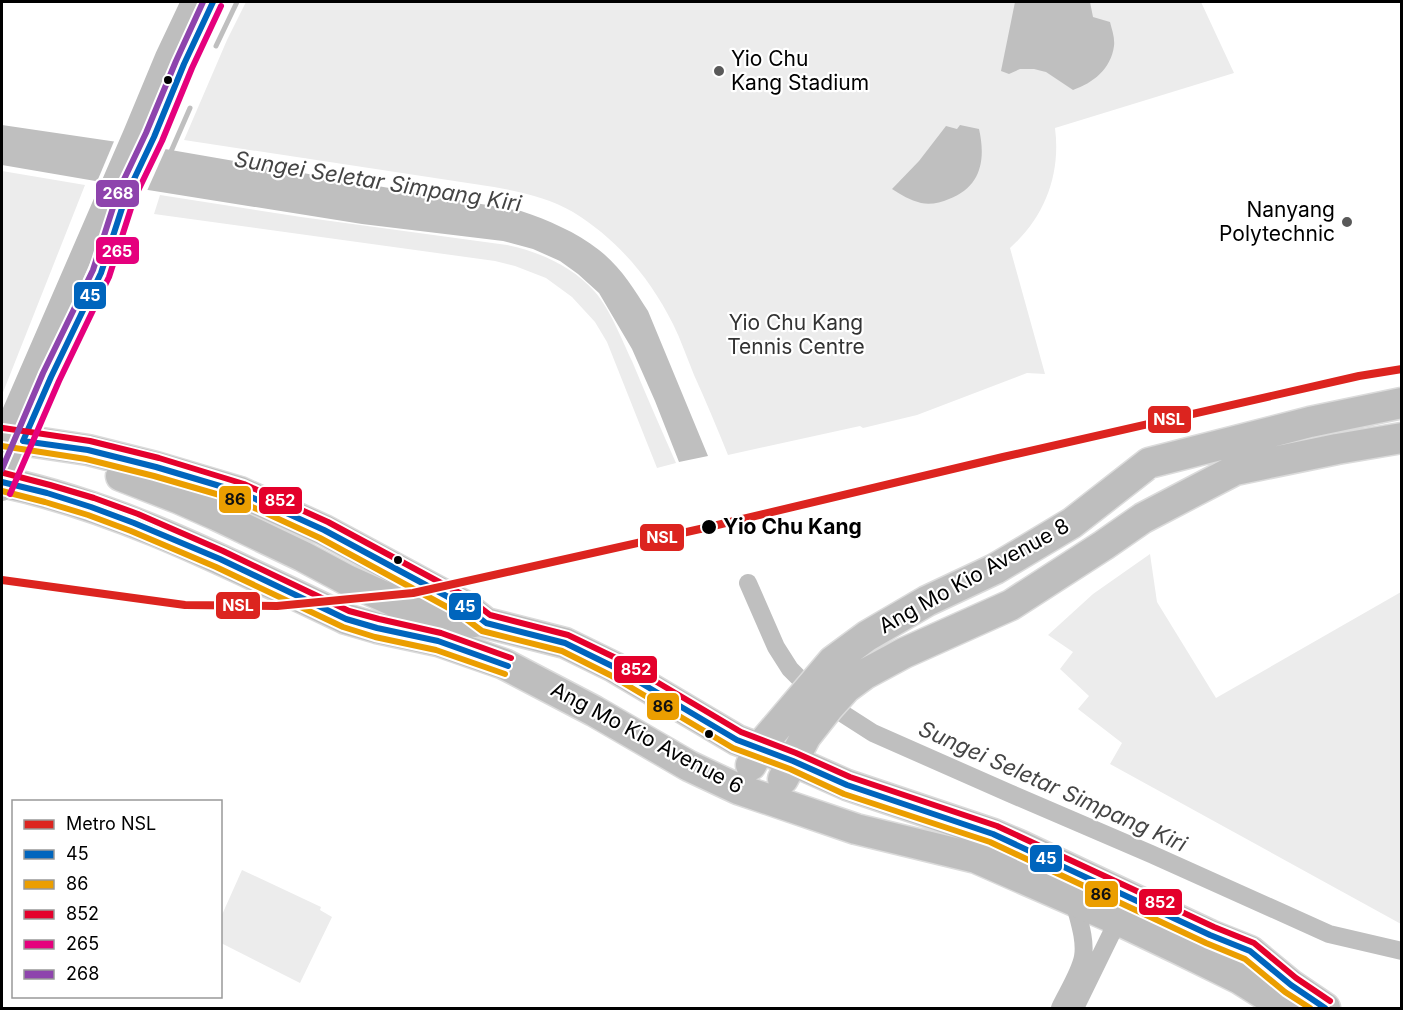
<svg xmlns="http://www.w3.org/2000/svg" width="1403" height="1010" font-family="Inter,sans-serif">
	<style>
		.green { fill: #ececec }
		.water { fill: #bfbfbf }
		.pier { fill: #fff }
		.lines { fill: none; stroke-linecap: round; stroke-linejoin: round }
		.stream { stroke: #bfbfbf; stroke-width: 5 }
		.canal { stroke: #bfbfbf; stroke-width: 18 }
		.primary-casing { stroke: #dbdbdb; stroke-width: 33 }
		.minor { stroke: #bebebe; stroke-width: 18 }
		.tertiary { stroke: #bebebe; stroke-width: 22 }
		.primary { stroke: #bebebe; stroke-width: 30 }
		.bus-1-casing { stroke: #fff; stroke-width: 10 }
		.bus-2-casing { stroke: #fff; stroke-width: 10 }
		.bus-3-casing { stroke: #fff; stroke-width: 10 }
		.bus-4-casing { stroke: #fff; stroke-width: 10 }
		.bus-5-casing { stroke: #fff; stroke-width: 10 }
		.bus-1 { stroke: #0065bd; stroke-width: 6 }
		.bus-2 { stroke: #eb9e00; stroke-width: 6 }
		.bus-3 { stroke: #e4002b; stroke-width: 6 }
		.bus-4 { stroke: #e5007d; stroke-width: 6 }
		.bus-5 { stroke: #8e44ad; stroke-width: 6 }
		.metro-1-casing { stroke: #fff; stroke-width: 12 }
		.metro-1 { stroke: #dc241f; stroke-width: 8 }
		.poi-dot { fill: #595959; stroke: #fff; stroke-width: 2 }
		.bus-dot { fill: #000; stroke: #fff; stroke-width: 2 }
		.labels { text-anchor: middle; stroke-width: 4.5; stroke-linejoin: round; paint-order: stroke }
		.poi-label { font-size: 21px; fill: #000; stroke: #fff; text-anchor: start }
		.park-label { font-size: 21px; fill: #333; stroke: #fff }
		.stop-label { font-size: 21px; font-weight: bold; fill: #000; stroke: #fff; text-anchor: start }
		.street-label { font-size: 21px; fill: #000; stroke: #fff }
		.water-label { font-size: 22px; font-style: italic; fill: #444; stroke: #fff }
		.line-badge { stroke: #fff; stroke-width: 2 }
		.badge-label { font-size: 16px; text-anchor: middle; font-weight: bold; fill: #fff }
		.pale-badge-label { font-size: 16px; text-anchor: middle; font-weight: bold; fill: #111 }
	</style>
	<rect width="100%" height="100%" fill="#fff"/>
	<path class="green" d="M246,2H1201L1234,73L1055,128C1061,174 1045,217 1010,248L1045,374L1027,373L917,415L863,428L860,426L728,455C717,428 706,401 694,375C687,358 681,340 673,324C650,278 617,239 573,212C549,198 521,192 494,187L184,140L227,40Z
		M2,171L85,185L2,395Z
		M160,195L301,217L507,245C540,252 572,266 595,292C610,309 622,340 632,361C646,395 661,429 676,463L657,468L607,342L595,322L572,297L546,278L515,266L495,261L154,214Z
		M1150,554L1157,602L1216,698L1401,592V924L1110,764L1122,743L1078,709L1089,696L1060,669L1073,652L1048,635L1093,594Z
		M242,870L321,907L320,910L332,917L300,983L221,943V917Z"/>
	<path class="water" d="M1015,2H1090L1093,17L1110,22C1112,30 1115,38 1114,46C1111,69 1093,83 1073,90L1046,72L1034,69H1020L1009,74L1001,71Z
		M2,125L165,149L521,211C548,220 576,232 599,250C620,266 634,289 648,311L708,456L679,462L655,401L632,349L599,293L578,274L560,261L533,249L503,241L362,224L148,190L2,165Z
		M960,125L979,129C986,160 981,187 949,199C940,203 930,205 921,203C910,200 901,195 892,189L919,161L946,126L957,129Z"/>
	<path class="pier" d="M115,139L167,146L146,193L96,184Z"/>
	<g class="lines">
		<path class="stream" d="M216,46L237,2
			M169,156L190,108"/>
		<path class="canal" d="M748,583L776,647L790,669L820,699L873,733L1009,793L1151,854L1329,934L1402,951"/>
		<g class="primary-casing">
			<path id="primary" d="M2,437L88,450L156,467L240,492L324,530L463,605L486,623L565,643L614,667L737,740L793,761L847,785L993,834L1019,845L1210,935L1250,951L1291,985L1325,1008
				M121,476L180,499L216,515L302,556L347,580L396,602L438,616L475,622
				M2,482C123,508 234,566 346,619L377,628L438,641L504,664L594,711L689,766L738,789L856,829L976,858L1118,920L1181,950L1240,979L1286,1008
				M751,765L764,742L833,661L867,636L927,601L995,569L1072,523L1149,463L1310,422L1402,403
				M783,779L806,736L828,708L846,688L865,674L904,653L1011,605L1104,545L1143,518L1235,470L1337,449L1402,438"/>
		</g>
		<path class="minor" d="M1060,1008C1067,993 1080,973 1083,957C1086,939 1078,918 1074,901
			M1075,1008L1118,920"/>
		<path class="tertiary" d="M2,438L134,134L166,57L192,2
			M2,490L51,377L101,273L126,196L154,137L184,64L213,2"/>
		<use href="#primary" class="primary"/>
		<g class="bus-1-casing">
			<path id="bus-1" d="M213,2L184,64L154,137L126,196L101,273L51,377L23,441L88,450L156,467L240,492L324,530L463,605L486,623L565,643L614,667L737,740L793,761L847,785L993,834L1210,935L1250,951L1291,985L1325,1008
				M2,482L47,493L91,507L134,523L220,559L346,619L377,628L438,641L508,666"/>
		</g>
		<g class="bus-2-casing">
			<path id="bus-2" d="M2,446L86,459L154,476L237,500L320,538L458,613L482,631L562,651L610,675L733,748L790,769L844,794L990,842L1206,943L1245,959L1285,992L1310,1008
				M2,491L45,502L88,515L131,531L216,567L343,627L375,637L436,650L505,674"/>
		</g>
		<g class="bus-3-casing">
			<path id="bus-3" d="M3,428L90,441L159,458L244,484L328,522L467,597L490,615L568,635L618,659L741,732L796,753L850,777L997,826L1214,927L1254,943L1296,978L1330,1001
				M4,473L50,485L94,498L138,514L223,551L349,611L379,619L441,633L511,658"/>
		</g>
		<g class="bus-4-casing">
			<path id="bus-4" d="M10,494L59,381L109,277L134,199L162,141L192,68L221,6"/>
		</g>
		<g class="bus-5-casing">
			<path id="bus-5" d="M2,469L43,373L93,270L118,192L146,133L176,61L203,2"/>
		</g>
		<use href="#bus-1" class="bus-1"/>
		<use href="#bus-2" class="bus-2"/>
		<use href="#bus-3" class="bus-3"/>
		<use href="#bus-4" class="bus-4"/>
		<use href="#bus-5" class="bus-5"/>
		<g class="metro-1-casing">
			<path id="metro-1" d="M2,580L185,605L277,606L413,593L709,527L1003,457L1359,376L1402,369"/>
		</g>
		<use href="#metro-1" class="metro-1"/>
	</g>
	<g class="poi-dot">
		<circle cx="719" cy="71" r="6"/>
		<circle cx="1347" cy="222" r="6"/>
	</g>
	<g class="bus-dot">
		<circle cx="168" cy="80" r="5"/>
		<circle cx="709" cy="527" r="8"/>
		<circle cx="398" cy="560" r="5"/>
		<circle cx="709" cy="734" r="5"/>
	</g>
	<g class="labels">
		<g class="poi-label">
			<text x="731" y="66">Yio Chu<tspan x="731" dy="24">Kang Stadium</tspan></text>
			<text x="1335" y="217" text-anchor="end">Nanyang<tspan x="1335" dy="24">Polytechnic</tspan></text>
		</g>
		<g class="park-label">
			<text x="796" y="330">Yio Chu Kang<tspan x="796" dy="24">Tennis Centre</tspan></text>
		</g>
		<g class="stop-label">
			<text x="723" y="534">Yio Chu Kang</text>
		</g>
		<g class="street-label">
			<text transform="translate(974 576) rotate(-29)" y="7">Ang Mo Kio Avenue 8</text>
			<text transform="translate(647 738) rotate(28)" y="7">Ang Mo Kio Avenue 6</text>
		</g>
		<g class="water-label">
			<text transform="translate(378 181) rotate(9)" y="8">Sungei Seletar Simpang Kiri</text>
			<text transform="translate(1053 786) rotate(24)" y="8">Sungei Seletar Simpang Kiri</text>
		</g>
	</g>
	<g class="line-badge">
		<rect x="95" y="179" width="45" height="29" rx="6" fill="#8e44ad"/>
		<rect x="95" y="236" width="45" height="29" rx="6" fill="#e5007d"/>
		<rect x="73" y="281" width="34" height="29" rx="6" fill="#0065bd"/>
		<rect x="1147" y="405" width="45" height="29" rx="6" fill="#dc241f"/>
		<rect x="218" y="485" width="34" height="29" rx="6" fill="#eb9e00"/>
		<rect x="258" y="486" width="45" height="29" rx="6" fill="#e4002b"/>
		<rect x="639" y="523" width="46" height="29" rx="6" fill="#dc241f"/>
		<rect x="215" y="591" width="46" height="29" rx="6" fill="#dc241f"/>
		<rect x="448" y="592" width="34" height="29" rx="6" fill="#0065bd"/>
		<rect x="613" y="655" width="45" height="29" rx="6" fill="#e4002b"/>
		<rect x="646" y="692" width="34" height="29" rx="6" fill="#eb9e00"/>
		<rect x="1029" y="844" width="34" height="29" rx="6" fill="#0065bd"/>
		<rect x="1084" y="880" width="35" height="28" rx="6" fill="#eb9e00"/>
		<rect x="1138" y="888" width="45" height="28" rx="6" fill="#e4002b"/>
	</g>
	<g class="badge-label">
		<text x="118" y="199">268</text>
		<text x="117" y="257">265</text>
		<text x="90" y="301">45</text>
		<text x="1169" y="425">NSL</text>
		<text x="280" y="506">852</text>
		<text x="662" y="543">NSL</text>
		<text x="238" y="611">NSL</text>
		<text x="465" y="612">45</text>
		<text x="636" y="675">852</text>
		<text x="1046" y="864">45</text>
		<text x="1160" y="908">852</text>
	</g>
	<g class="pale-badge-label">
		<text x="235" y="505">86</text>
		<text x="663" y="712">86</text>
		<text x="1101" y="900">86</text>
	</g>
	<rect width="1403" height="1010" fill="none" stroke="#000000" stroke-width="6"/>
	<rect x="12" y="800" width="210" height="198" fill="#ffffff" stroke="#999999" stroke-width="1.5"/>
	<rect x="24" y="820" width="30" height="9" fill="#dc241f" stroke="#999999" stroke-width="1.5"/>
	<text x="66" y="830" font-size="18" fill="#000000">Metro NSL</text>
	<rect x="24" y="850" width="30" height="9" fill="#0065bd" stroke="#999999" stroke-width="1.5"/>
	<text x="66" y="860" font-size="18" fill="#000000">45</text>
	<rect x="24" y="880" width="30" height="9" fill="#eb9e00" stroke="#999999" stroke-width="1.5"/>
	<text x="66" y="890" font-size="18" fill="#000000">86</text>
	<rect x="24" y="910" width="30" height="9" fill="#e4002b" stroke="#999999" stroke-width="1.5"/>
	<text x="66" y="920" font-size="18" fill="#000000">852</text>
	<rect x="24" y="940" width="30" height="9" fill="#e5007d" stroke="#999999" stroke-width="1.5"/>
	<text x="66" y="950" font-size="18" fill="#000000">265</text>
	<rect x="24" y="970" width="30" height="9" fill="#8e44ad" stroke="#999999" stroke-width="1.5"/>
	<text x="66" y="980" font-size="18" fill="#000000">268</text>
</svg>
